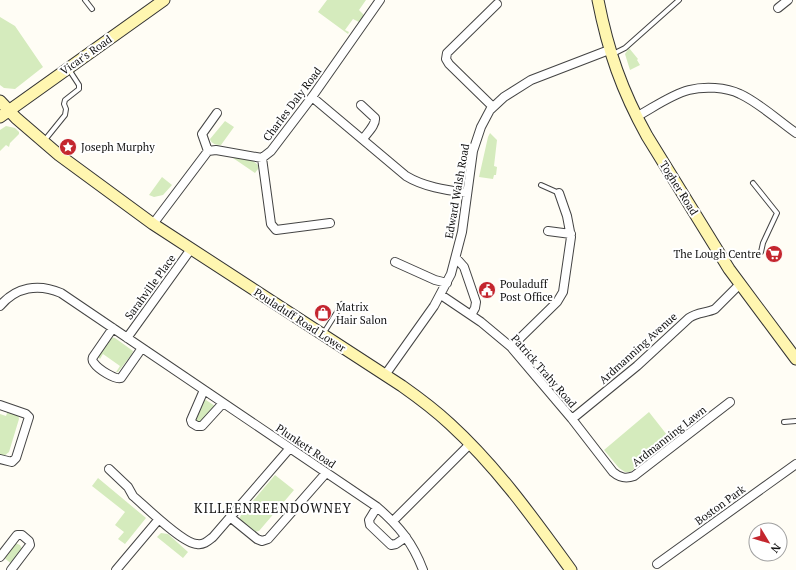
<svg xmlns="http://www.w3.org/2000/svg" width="796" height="570" font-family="'PT Serif',serif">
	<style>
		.green { fill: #d5ebbd }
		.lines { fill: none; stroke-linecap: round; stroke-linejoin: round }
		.lane-casing { stroke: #444; stroke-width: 6 }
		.street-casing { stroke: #444; stroke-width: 10 }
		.secondary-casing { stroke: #333; stroke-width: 13 }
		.lane { stroke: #fff; stroke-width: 4 }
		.street { stroke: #fff; stroke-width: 8 }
		.secondary { stroke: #fff6b0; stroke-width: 11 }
		.labels { text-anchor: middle; stroke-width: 4; stroke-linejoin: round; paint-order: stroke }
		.street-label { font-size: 11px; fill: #111; stroke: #fff }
		.poi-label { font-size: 11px; fill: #111; stroke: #fff; text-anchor: start }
		.quarter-label { font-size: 13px; letter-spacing: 1px; fill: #111; stroke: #fff }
	</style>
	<rect width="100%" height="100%" fill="#fffdf5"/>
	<path class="green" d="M327,0H366L359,10L364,15L359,22L353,19L345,30L349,32L348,34L318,12Z
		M0,17L15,26L43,67L15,89L4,88L0,85Z
		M629,48L638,59L637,60L640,65L630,70L625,54Z
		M225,121L234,127L221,145C217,145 211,144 210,139Z
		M6,126L15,128L19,132V134L10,143L9,147L6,145L0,151V130Z
		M490,133L497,140L494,166L497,167L496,175H494L493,179L479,177L488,137Z
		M230,156L253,161L258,165V169L255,173Z
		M162,177L172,185L163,195L154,197L149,195Z
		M111,337L115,338L133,351L132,354L118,372H116L120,366L103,354L100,359L98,357L109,338Z
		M206,400L215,406L200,423L195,421L201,401Z
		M8,410L18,414L19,419L9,452L4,456L0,455V414L6,416Z
		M649,412L671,440L630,472H625L619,468L604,450Z
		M275,475L294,490L259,531L254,532L240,521L239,519L241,515Z
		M98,478L146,518L125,544L118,539L124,532L115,525L125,512L92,486Z
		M161,533L168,534L188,552L183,558L157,537Z
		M15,543L20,545L23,551L13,565L3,557Z"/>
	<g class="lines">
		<g class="lane-casing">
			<path id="lane" d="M85,0L92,9
				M613,54L625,48L679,0
				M44,141L65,115L66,109L64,104L65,100L79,89V85L68,68
				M753,183L777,213L763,243L761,252
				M541,185L559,193
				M323,334L342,304
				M784,422L796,421"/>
		</g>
		<g class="street-casing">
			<path id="street" d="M778,8L788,0
				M312,97L406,176C424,187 446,190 467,193
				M361,105L375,118C376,125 367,133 363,139
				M493,107L449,64L446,59L447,53L497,4
				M636,117C653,108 670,95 689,90C704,86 726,87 740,94C758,102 779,121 796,133
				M208,151L202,134L217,113
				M262,158L271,224L276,230L330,223
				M153,224L208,151L216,150L262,158L271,151L312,97L380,0
				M548,231L571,234
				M456,258L464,267L476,302L475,308L471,315
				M395,262L435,280L447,283
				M441,295L481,322L511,347L572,419L613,472C620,478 626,479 634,476L730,402
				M0,306C16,287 38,283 61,293L377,507C399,526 413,543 423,570
				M113,328L93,357C92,360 92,361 94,363C98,369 115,380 121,378L142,348
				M127,338L191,249
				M511,347L557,302L563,292L571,237L567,216L559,193
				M385,375L434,306L451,274L462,232L473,151L481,127L490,110L504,97L531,80L609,50
				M204,390L191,420L192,423L197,426H202L223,403
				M0,405L26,414L29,417L16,458L12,462L0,459
				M572,419L637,366L689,318C697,312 707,313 715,309L740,284
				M109,469L128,487L133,496C145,506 183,544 197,544C204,545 208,541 213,537L290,448
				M377,507L369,520L370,525L391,545L396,544L406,537
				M230,517L257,539L262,541L268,539L326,473
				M393,521L470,444
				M0,557L17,535H22L29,541L30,545L11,570
				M657,564L796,464
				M116,570L159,519"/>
		</g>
		<g class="secondary-casing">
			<path id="secondary" d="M598,0C608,51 622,91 647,136L729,269L796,359
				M0,101L16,118L59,155L153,224L402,386C419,398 435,410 450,424C497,467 534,519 571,570
				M0,117L164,0"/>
		</g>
		<use href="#lane" class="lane"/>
		<use href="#street" class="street"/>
		<use href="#secondary" class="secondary"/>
	</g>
	<defs>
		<g id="sight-disc" transform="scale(0.9)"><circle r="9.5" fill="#c4262e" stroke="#fff"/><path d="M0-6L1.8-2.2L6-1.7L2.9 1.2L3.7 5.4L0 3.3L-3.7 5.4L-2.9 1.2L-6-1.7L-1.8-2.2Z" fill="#fff"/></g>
		<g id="supermarket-disc" transform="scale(0.9)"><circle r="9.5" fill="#c4262e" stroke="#fff"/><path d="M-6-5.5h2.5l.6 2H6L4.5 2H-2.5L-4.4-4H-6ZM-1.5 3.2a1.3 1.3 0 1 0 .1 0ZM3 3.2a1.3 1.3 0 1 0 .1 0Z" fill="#fff"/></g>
		<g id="civic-disc" transform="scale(0.9)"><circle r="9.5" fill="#c4262e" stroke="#fff"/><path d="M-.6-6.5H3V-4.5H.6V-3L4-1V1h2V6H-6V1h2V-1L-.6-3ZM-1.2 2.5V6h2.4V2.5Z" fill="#fff"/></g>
		<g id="shop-disc" transform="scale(0.9)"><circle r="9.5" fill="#c4262e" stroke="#fff"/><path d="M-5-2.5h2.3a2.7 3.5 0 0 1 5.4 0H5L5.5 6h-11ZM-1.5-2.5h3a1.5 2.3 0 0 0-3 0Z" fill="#fff"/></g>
	</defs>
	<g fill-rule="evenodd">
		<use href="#sight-disc" x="68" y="147"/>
		<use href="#supermarket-disc" x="774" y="254"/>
		<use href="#civic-disc" x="487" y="290"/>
		<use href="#shop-disc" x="323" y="313"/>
	</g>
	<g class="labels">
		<g class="street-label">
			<text transform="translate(86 55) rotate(-35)" y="4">Vicar's Road</text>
			<text transform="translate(292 104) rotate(-53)" y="4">Charles Daly Road</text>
			<text transform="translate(679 188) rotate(58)" y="4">Togher Road</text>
			<text transform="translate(457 191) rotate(-80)" y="4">Edward Walsh Road</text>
			<text transform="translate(150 287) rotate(-54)" y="4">Sarahville Place</text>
			<text transform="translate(300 320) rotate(33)" y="4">Pouladuff Road Lower</text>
			<text transform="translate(638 348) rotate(-42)" y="4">Ardmanning Avenue</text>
			<text transform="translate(544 371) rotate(49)" y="4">Patrick Trahy Road</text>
			<text transform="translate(669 436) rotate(-38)" y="4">Ardmanning Lawn</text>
			<text transform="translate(306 446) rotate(34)" y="4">Plunkett Road</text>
			<text transform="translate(720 505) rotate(-36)" y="4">Boston Park</text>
		</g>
		<g class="poi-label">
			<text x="81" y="151">Joseph Murphy</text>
			<text x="761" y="258" text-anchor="end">The Lough Centre</text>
			<text x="500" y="288">Pouladuff<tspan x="500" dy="13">Post Office</tspan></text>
			<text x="336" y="311">Matrix<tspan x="336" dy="13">Hair Salon</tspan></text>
		</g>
		<g class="quarter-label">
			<text x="273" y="513">KILLEENREENDOWNEY</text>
		</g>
	</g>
	<g transform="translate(768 542) rotate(128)"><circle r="19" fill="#ffffff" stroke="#a0a0a0"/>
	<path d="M0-3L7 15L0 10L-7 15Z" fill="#c4262e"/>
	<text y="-6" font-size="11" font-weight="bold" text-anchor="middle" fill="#111111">N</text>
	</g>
</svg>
